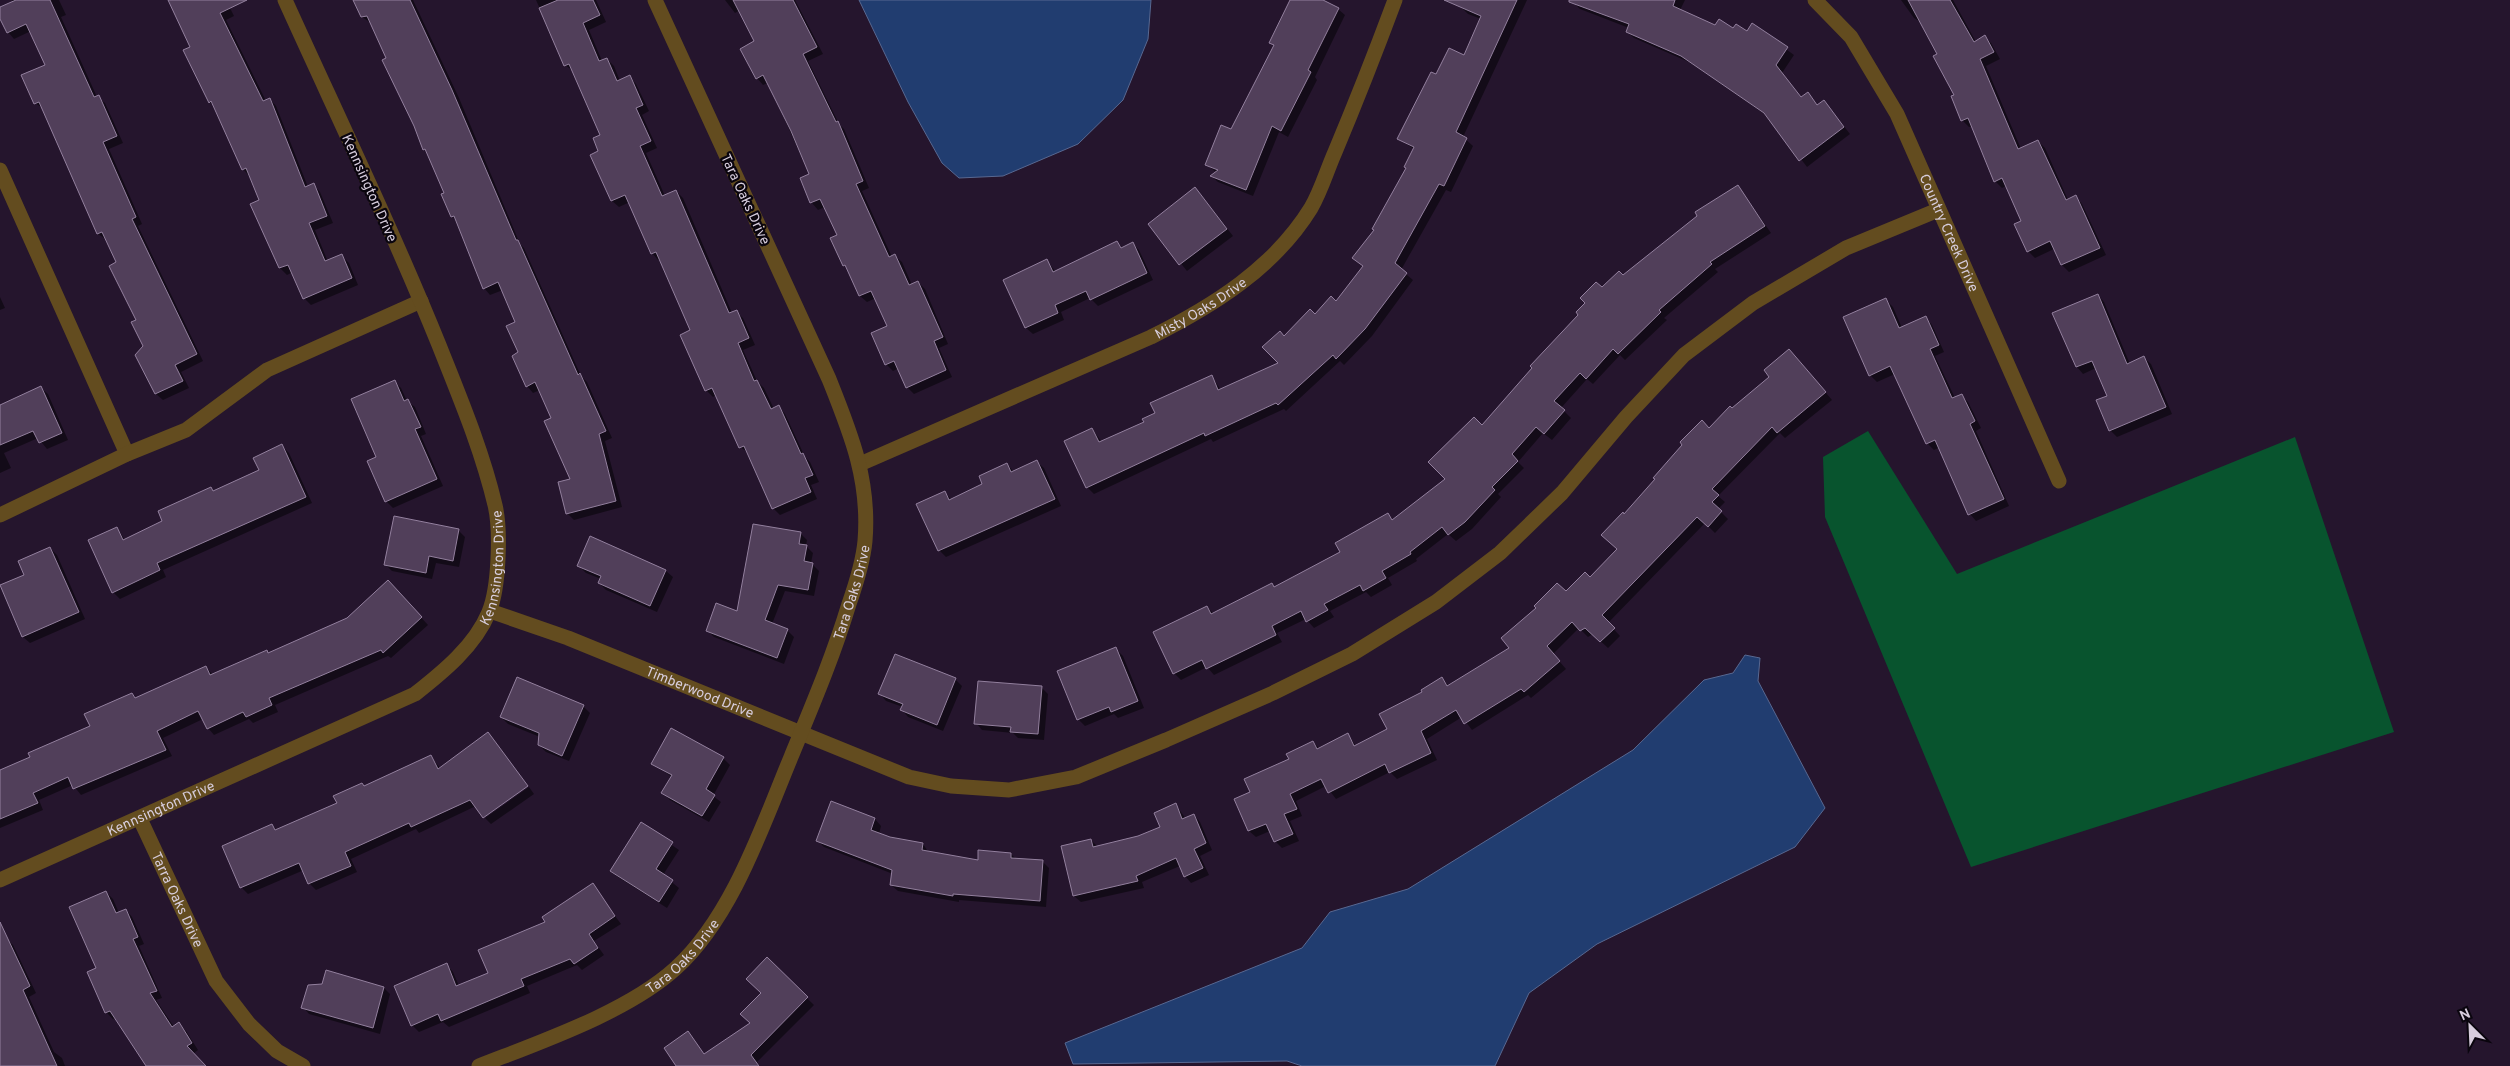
<svg xmlns="http://www.w3.org/2000/svg" width="2510" height="1066" font-family="Overpass,sans-serif">
	<style>
		.forest { fill: #08542e }
		.water { fill: #213d70; stroke: #586891 }
		.shadow { fill: #0007 }
		.building { fill: #513f5a; stroke: #93809e }
		.lines { fill: none; stroke-linecap: round; stroke-linejoin: round }
		.street { stroke: #634c1f; stroke-width: 15 }
		.labels { text-anchor: middle; stroke-width: 4.5; stroke-linejoin: round; paint-order: stroke }
		.street-label { font-size: 14px; fill: #d7cddd; stroke: #0a050e }
	</style>
	<rect width="100%" height="100%" fill="#25152d"/>
	<path class="forest" d="M1868,431L1957,574L2295,437L2394,732L1971,867L1825,517L1823,457Z"/>
	<path class="water" d="M859,0H1151L1148,39L1123,100L1078,144L1003,176L959,178L942,163L908,102Z
		M1745,655L1760,658L1758,681L1825,808L1795,847L1597,944L1529,993L1495,1066H1302L1287,1061L1073,1064L1065,1043L1302,948L1330,912L1408,889L1633,750L1704,680L1733,673Z"/>
	<path class="shadow" d="M12,0H59L66,15L61,17L97,97L105,103L123,143L109,149L142,224L138,226L203,361L181,372L189,388L163,400L156,394L137,355L144,346L118,262L107,240L98,234L44,109L35,103L46,66L31,31L14,39L8,32L0,16V9L14,2Z
		M169,0H226L234,16L226,20L266,101L270,99L276,106L308,187L314,185L320,192L333,223L315,230L328,262L342,256L349,263L358,285L311,305L304,298L293,272L287,275L280,268L261,223V200L249,176L243,169L216,108L210,102L192,47Z
		M354,0H413L459,98L520,244L524,248L581,376L587,382L612,438L605,441L622,507L574,520L567,513L572,480L553,419L540,390L533,393L527,386L517,323L503,290L490,295L484,288L458,222L452,216L446,193L430,155L424,149L388,59L371,23L362,17Z
		M536,0H596L606,22L589,30L602,61L607,59L614,66L620,81L630,77L636,84L649,111L642,115L657,148L646,153L665,196L676,191L683,198L732,313L736,312L743,318L755,345L743,350L757,381L764,388L774,409L779,407L785,414L805,457L810,462L819,482L811,485L817,499L780,515L773,508L749,453L740,447L716,395L713,397L706,390L692,331L661,259L658,260L652,253L630,202L619,207L612,201L600,152L602,135L573,71L565,65Z
		M725,0H795L823,54L808,61L839,124L844,129L869,188L862,191L892,257L895,256L902,262L912,285L918,282L925,289L948,344L939,348L952,377L914,394L907,387L899,368L893,371L886,364L888,327L876,298L867,302L860,296L848,269L844,265L838,236L825,207L818,210L812,203L801,178L810,175L768,83L763,85L757,78L756,42L740,10L735,13Z
		M1302,0H1320L1338,9L1345,15L1315,77L1317,80L1288,137L1279,132L1253,196L1218,182L1211,176L1216,172L1206,164L1231,130L1275,46L1271,43Z
		M1464,0H1527L1463,137L1473,146L1451,192L1446,190L1401,270L1413,280L1372,336L1344,365L1340,361L1286,411L1284,409L1213,442L1211,439L1094,494L1087,487L1092,429L1102,442L1146,423L1212,377L1221,390L1280,364L1284,337L1336,303L1364,267L1354,258L1375,231L1407,168L1414,149L1399,139L1436,76L1464,57L1481,19L1468,14L1461,7Z
		M1574,0H1685L1680,10L1716,26L1747,33L1753,25L1794,55L1782,73L1802,98L1808,94L1818,106L1824,101L1850,134L1807,167L1769,117L1689,62L1634,38L1627,32L1629,28L1580,9L1573,2Z
		M1901,0H1953L1976,42L1985,37L1991,43L2000,59L1986,66L2021,149L2038,141L2045,148L2068,200L2076,197L2082,204L2106,255L2069,272L2062,265L2054,249L2035,258L2028,251L2022,221L2006,186L2002,188L1995,181L1973,126L1969,127L1962,120L1956,95L1939,54L1922,23L1914,18Z
		M1738,186L1771,233L1715,269L1718,272L1664,318L1667,320L1625,360L1620,355L1593,384L1587,379L1561,408L1571,418L1552,440L1543,433L1518,462L1524,468L1498,494L1501,497L1472,529L1456,541L1448,534L1416,559L1417,561L1388,578L1392,585L1371,597L1366,592L1330,611L1334,617L1314,628L1306,619L1277,633L1282,642L1214,675L1207,667L1181,680L1174,673L1207,607L1214,614L1275,588L1342,552L1388,515L1393,521L1447,479L1482,427L1602,289L1623,277Z
		M1202,196L1233,236L1187,271L1149,224Z
		M1117,243L1123,248L1133,244L1139,250L1153,280L1098,306L1090,298L1061,312L1064,320L1033,334L1026,328L1004,281L1047,261L1056,272Z
		M2098,295L2104,302L2130,364L2144,358L2151,364L2172,414L2117,437L2110,430L2108,397L2096,368L2083,374L2077,367Z
		M0,297L5,308L0,310Z
		M1886,300L1893,307L1902,328L1926,318L1932,325L1944,352L1935,356L1955,398L1961,395L1968,402L1981,428L1976,431L2009,506L1976,521L1970,514L1940,447L1934,450L1928,444L1941,438L1927,443L1895,374L1877,382L1870,375Z
		M1796,357L1832,400L1785,438L1780,433L1718,496L1725,502L1718,509L1728,519L1715,533L1705,523L1608,623L1620,636L1608,648L1593,634L1588,637L1579,628L1553,654L1566,669L1531,698L1528,695L1472,730L1462,717L1427,739L1437,760L1397,779L1390,772L1336,799L1326,786L1296,801L1302,816L1290,821L1299,841L1282,848L1275,841L1270,831L1256,837L1249,831L1236,799L1251,793L1313,742L1320,749L1348,735L1356,746L1388,730L1424,692L1441,679L1448,685L1511,648L1566,593L1590,579L1618,549L1624,515L1709,429Z
		M394,381L401,388L407,401L415,407L426,434L421,436L443,486L393,508L386,501L368,462L378,458Z
		M41,388L48,394L68,440L47,449L38,438L4,453L11,468L0,473V406Z
		M282,446L289,453L312,503L163,570L166,577L120,599L113,592L117,528L125,540L164,522L211,488L215,492L261,471Z
		M1037,462L1044,468L1061,506L946,557L939,550L944,492L952,500L984,485L1007,464L1014,472Z
		M458,530L465,537L459,567L436,563L432,579L392,571L385,564Z
		M800,533L807,540L806,546L813,553L811,563L819,571L814,596L785,591L772,624L787,630L794,637L784,664L714,637L707,630L738,613Z
		M591,538L666,571L673,577L657,612L606,590L599,583L601,579L586,573L579,566Z
		M50,548L57,555L85,619L30,643L23,637L1,586L26,575Z
		M395,589L428,625L391,658L388,656L275,705L278,712L253,723L249,719L214,735L208,728L203,719L163,738L172,756L81,795L73,785L39,800L43,810L0,828V771L91,726L132,694L137,699L206,667L213,675L266,651L269,654L347,619Z
		M1116,649L1123,656L1144,708L1118,718L1114,714L1085,726L1078,719Z
		M955,679L962,686L943,731L908,717L902,710L903,707L886,701L880,694Z
		M1041,687L1048,694L1044,740L1018,738L1013,733L982,730L976,723Z
		M583,706L590,713L569,761L546,752L539,745L540,737L508,724L501,717Z
		M672,729L723,758L730,765L713,796L721,802L709,822L670,800L663,793L672,777L652,763Z
		M488,733L527,785L483,816L476,806L419,833L416,829L351,859L357,872L316,890L310,884L304,870L248,894L241,887L272,825L277,830L338,804L365,787L431,757L440,768Z
		M529,787L534,794L491,824L485,818Z
		M832,803L875,819L881,826L879,834L923,844L929,853L979,861L1011,854L1016,859L1042,861L1049,868L1046,907L959,900V902L898,891L891,885L893,874L824,847L817,840Z
		M1176,805L1186,819L1194,815L1200,822L1212,850L1200,856L1209,875L1191,883L1185,876L1180,866L1142,882L1144,888L1081,902L1074,896L1091,840L1098,847L1138,837L1161,827Z
		M641,824L679,850L663,875L679,888L667,908L618,877L611,871Z
		M592,885L621,924L594,941L604,955L582,970L577,965L527,986L530,993L449,1027L443,1022L419,1032L412,1025L447,965L453,972L459,986L490,973Z
		M106,892L113,899L119,913L126,910L132,917L144,944L139,946L162,998L156,1000L174,1027L179,1024L186,1031L198,1050L193,1054L204,1066H147L116,1018L113,1019L106,1012L98,969Z
		M6,938L13,945L36,993L29,997L54,1052L62,1058L65,1066H5L0,1054V941Z
		M767,959L814,1005L757,1062L760,1066H678L688,1033L705,1055L751,1023L763,993Z
		M384,988L390,994L380,1034L309,1014L303,1007Z"/>
	<path class="building" d="M16,0H50L94,97L99,95L117,136L103,142L136,217L132,219L197,354L175,365L183,381L155,394L135,355L143,346L131,322L136,320L109,266L116,262L102,232L97,234L39,102L34,104L21,75L45,65L26,24L7,33L0,19V7Z
		M168,0H247L220,13L263,101L270,98L305,187L314,183L327,216L309,223L325,261L342,254L352,278L303,299L288,265L279,268L250,204L259,200L246,168L242,170L211,101L209,103L183,50L190,47Z
		M353,0H410L452,90L516,240H518L578,375L580,373L606,431L599,434L616,501L566,514L558,482L570,479L544,421L551,418L535,382L526,387L512,356L518,352L506,326L515,322L498,282L483,289L454,216L451,217L441,194L444,193L425,149L423,150L414,126L382,60L386,58L367,16L361,17Z
		M558,0H593L600,15L583,23L599,61L607,58L617,81L630,75L643,105L636,108L651,141L640,146L662,196L676,190L729,313L737,310L749,338L738,343L754,381L757,380L771,409L779,405L801,454L803,453L813,475L805,478L811,492L772,509L744,446L739,448L712,388L705,391L680,335L690,330L656,252L651,254L625,195L611,201L590,155L598,151L593,138L600,135L569,64L564,66L539,8Z
		M733,0H793L817,47L803,54L836,122L838,121L863,181L856,184L889,257L895,254L909,285L918,281L943,337L934,341L946,370L906,388L894,361L885,365L871,333L887,326L871,291L859,296L845,265L843,266L830,238L837,235L820,199L810,203L800,178L809,174L791,131L763,75L756,79L740,49L754,41Z
		M1290,0H1323L1339,8L1308,70L1311,72L1281,131L1272,126L1246,190L1210,176L1218,170L1205,165L1221,125L1231,129L1274,45L1269,43Z
		M1444,0H1517L1456,132L1467,138L1444,186L1439,184L1395,263L1407,273L1365,329L1336,359L1333,355L1278,405L1276,403L1205,436L1204,433L1086,488L1064,441L1092,428L1099,442L1144,422L1142,419L1155,413L1150,403L1212,375L1218,390L1278,363L1262,347L1280,331L1284,336L1310,309L1315,314L1331,296L1336,301L1363,266L1352,258L1374,230L1372,229L1406,168L1404,167L1414,147L1397,139L1431,72L1436,74L1449,48L1464,55L1481,16Z
		M1569,0H1675L1673,6L1715,25L1719,19L1733,28L1736,24L1747,31L1752,23L1788,47L1776,65L1801,97L1808,92L1817,105L1824,100L1844,127L1799,161L1764,113L1681,56L1626,32L1629,24L1569,2Z
		M1908,0H1950L1974,42L1985,35L1994,52L1980,59L2018,149L2038,140L2066,200L2076,195L2100,248L2061,265L2050,241L2027,252L2014,224L2021,221L2002,178L1994,182L1968,118L1961,121L1951,96L1954,95L1933,56L1937,54Z
		M1738,185L1765,226L1710,262L1712,264L1659,310L1661,312L1618,354L1613,349L1586,379L1580,373L1554,401L1565,410L1544,434L1536,427L1512,454L1518,461L1492,487L1495,490L1465,522L1448,535L1442,527L1410,552L1411,554L1382,571L1386,578L1363,591L1360,585L1324,604L1328,610L1306,622L1301,611L1272,626L1276,635L1237,654L1206,669L1202,660L1173,674L1153,632L1207,606L1211,614L1272,583L1274,587L1340,552L1335,543L1388,513L1392,520L1445,479L1428,462L1474,417L1482,425L1532,368L1530,366L1578,315L1576,312L1585,303L1580,298L1596,282L1602,287L1619,271L1623,275L1697,216L1695,212Z
		M1195,187L1227,229L1179,265L1148,224Z
		M1117,241L1121,248L1133,242L1147,273L1090,300L1086,291L1055,305L1058,313L1025,328L1003,280L1047,259L1053,272Z
		M2098,294L2127,364L2144,356L2166,407L2109,431L2096,400L2107,396L2092,361L2076,367L2052,313Z
		M1886,298L1899,328L1926,316L1939,345L1930,349L1952,398L1962,394L1975,421L1970,424L2004,499L1968,515L1935,440L1926,444L1890,366L1869,376L1843,317Z
		M1789,349L1826,392L1777,433L1772,427L1712,489L1719,495L1712,502L1722,511L1708,527L1697,517L1602,615L1615,628L1600,642L1585,628L1580,631L1572,622L1547,646L1560,661L1524,692L1521,689L1464,724L1456,710L1421,731L1431,753L1389,773L1385,764L1328,793L1321,779L1290,794L1297,809L1284,814L1293,834L1274,842L1266,824L1248,831L1234,799L1250,792L1244,779L1289,759L1286,754L1313,741L1317,749L1348,733L1354,746L1387,729L1379,714L1422,692L1421,690L1442,677L1447,686L1509,648L1501,638L1536,608L1534,606L1557,583L1566,591L1585,572L1590,577L1617,549L1601,535L1623,512L1624,514L1655,479L1653,478L1682,445L1680,442L1702,420L1709,428L1730,406L1732,408L1769,377L1764,370Z
		M395,380L404,401L408,399L421,427L415,429L437,479L385,502L367,461L376,457L351,399Z
		M41,386L62,433L39,443L33,431L0,445V405Z
		M282,444L306,497L157,563L160,570L112,593L88,540L117,527L123,540L162,521L158,511L211,487L213,491L259,470L253,458Z
		M1037,460L1055,499L938,551L916,504L945,491L949,500L982,484L979,476L1007,463L1011,472Z
		M394,516L459,529L453,561L429,556L426,573L384,565Z
		M753,524L801,532L799,544L807,545L804,561L813,563L808,590L778,585L765,620L788,629L777,658L706,631L716,603L737,611Z
		M590,536L666,570L650,606L598,583L601,576L577,566Z
		M50,547L79,612L22,637L0,585L24,575L18,561Z
		M388,580L422,617L383,653L381,650L269,698L272,705L246,717L243,712L207,729L198,711L157,731L166,750L73,789L68,777L33,793L38,803L0,819V770L30,757L28,753L90,726L84,714L132,693L135,698L206,666L210,675L267,650L268,653L347,618Z
		M1116,647L1138,701L1111,712L1109,707L1077,720L1057,671Z
		M895,654L956,678L937,725L900,710L903,704L878,694Z
		M517,677L584,705L562,756L538,745L539,733L500,717Z
		M978,681L1042,686L1038,734L1010,732L1011,727L974,724Z
		M671,728L724,757L706,789L715,795L702,816L661,793L672,775L651,764Z
		M488,732L528,786L483,818L470,800L411,827L409,823L345,852L351,866L308,884L299,863L240,888L222,846L272,824L275,830L337,803L333,796L362,783L364,786L431,755L438,769Z
		M831,801L875,818L871,830L890,837L923,843L922,850L978,860V850L1011,853V858L1043,860L1040,901L953,894V896L890,885L892,870L816,841Z
		M1176,803L1182,819L1194,814L1206,843L1194,849L1203,868L1184,877L1176,858L1136,876L1138,881L1073,896L1061,846L1091,839L1093,847L1138,836L1160,827L1154,813Z
		M641,822L673,842L656,869L673,880L659,902L610,871Z
		M593,883L615,916L589,934L598,948L574,964L570,959L521,979L524,986L441,1021L438,1014L411,1026L394,986L447,963L456,986L488,973L478,950L545,922L542,917Z
		M106,891L116,913L126,909L138,937L133,939L157,991L150,993L172,1027L179,1022L192,1043L187,1046L206,1066H146L110,1011L105,1013L87,972L96,968L69,907Z
		M0,922L30,986L23,990L57,1066H0Z
		M767,957L808,997L751,1055L759,1066H676L664,1048L688,1031L704,1054L750,1023L740,1014L761,993L746,979Z
		M326,970L384,987L373,1028L301,1008L308,985L322,984Z"/>
	<g class="lines">
		<g class="street">
			<path id="s1" d="M1815,0L1851,37L1897,114L2059,481"/>
			<path d="M0,170L127,454"/>
			<path id="s2" d="M860,464L1151,337C1213,306 1274,268 1311,208C1321,191 1327,170 1335,152C1356,102 1376,51 1395,0"/>
			<path d="M0,515L127,454L186,430L267,370L421,301"/>
			<path id="s3" d="M490,611L568,638L909,777L951,786L1009,790L1076,777L1166,740L1273,693L1352,654L1436,602L1500,553L1562,493L1626,417L1684,355L1753,303L1846,248L1938,210"/>
			<path id="s4" d="M140,819L216,981L249,1024L277,1051L303,1066"/>
			<path id="s5" d="M0,880L415,694C443,672 475,646 489,612C499,588 501,530 495,505C482,450 460,398 439,345C392,229 337,115 285,0"/>
			<path id="s6" d="M479,1066C540,1042 628,1012 676,968C732,917 762,827 791,757C812,706 833,657 849,604C856,584 863,563 865,541C870,480 851,434 829,379L655,0"/>
		</g>
	</g>
	<g class="labels">
		<g class="street-label">
			<text transform="translate(370 188) rotate(66)" y="5">Kennsington Drive</text>
			<text transform="translate(746 199) rotate(65)" y="5">Tara Oaks Drive</text>
			<text dy="5" stroke="none"><textPath href="#s1" startOffset="271">Country Creek Drive</textPath></text>
			<text dy="5" stroke="none"><textPath href="#s2" startOffset="375">Misty Oaks Drive</textPath></text>
			<text dy="5" stroke="none"><textPath href="#s5" startOffset="611">Kennsington Drive</textPath></text>
			<text dy="5" stroke="none"><textPath href="#s6" startOffset="639">Tara Oaks Drive</textPath></text>
			<text dy="5" stroke="none"><textPath href="#s3" startOffset="225">Timberwood Drive</textPath></text>
			<text dy="5" stroke="none"><textPath href="#s5" startOffset="176">Kennsington Drive</textPath></text>
			<text dy="5" stroke="none"><textPath href="#s4" startOffset="89">Tarra Oaks Drive</textPath></text>
			<text dy="5" stroke="none"><textPath href="#s6" startOffset="234">Tara Oaks Drive</textPath></text>
		</g>
	</g>
	<g transform="translate(2470 1026) rotate(336)" stroke="#0a050e" stroke-width="4" paint-order="stroke">
	<path d="M0-4L9 19L0 12L-9 19Z" fill="#d7cddd"/>
	<text y="-8" font-size="14" font-weight="bold" text-anchor="middle" fill="#d7cddd">N</text>
	</g>
</svg>
